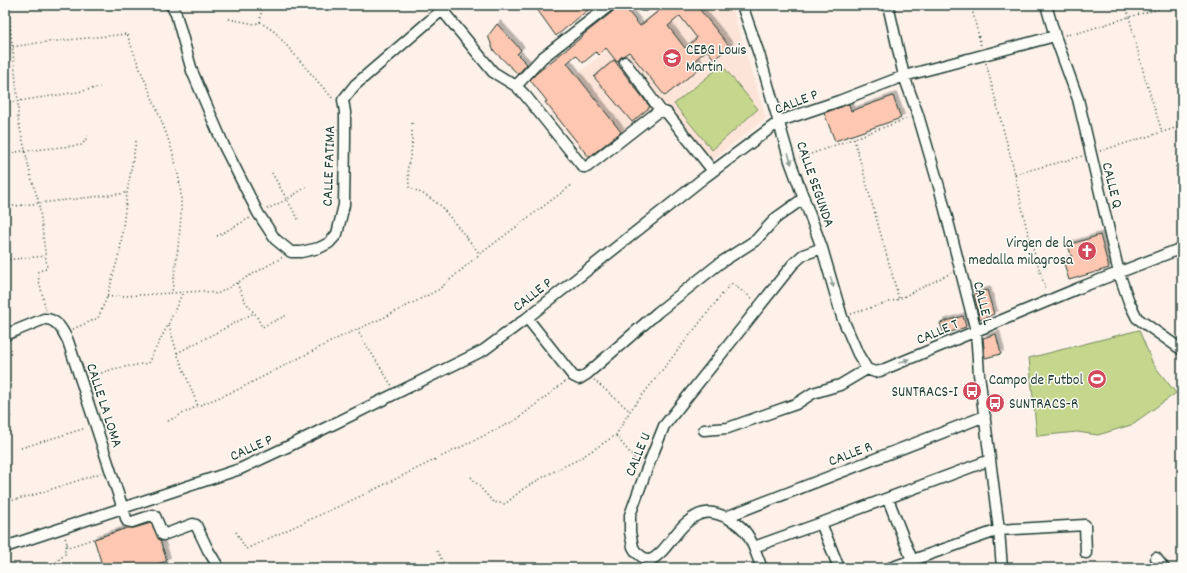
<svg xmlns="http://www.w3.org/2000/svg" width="1187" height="573" font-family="Dekko,sans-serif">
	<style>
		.built { fill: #fde4d8 }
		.green { fill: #c5d78c; stroke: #728a60 }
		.building { fill: #fec7b1; stroke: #1f3d34; fill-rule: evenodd; filter: url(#shadow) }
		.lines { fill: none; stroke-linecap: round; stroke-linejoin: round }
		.minor-casing { stroke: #1f3d34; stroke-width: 13 }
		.path { stroke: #1f3d34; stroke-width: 1.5; stroke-dasharray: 1 3; stroke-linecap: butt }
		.minor { stroke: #fdfcf7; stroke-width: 10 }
		.oneway { fill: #8e9c96 }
		.labels { text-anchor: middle; stroke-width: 3; stroke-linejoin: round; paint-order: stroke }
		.poi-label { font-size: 15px; fill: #1f3d34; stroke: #fdfcf7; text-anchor: end }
		.street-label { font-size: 15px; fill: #1f3d34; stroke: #fdfcf7 }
	</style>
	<defs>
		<filter id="shadow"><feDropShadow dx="3.5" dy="-3.5" stdDeviation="0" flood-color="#0004"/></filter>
	</defs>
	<rect width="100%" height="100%" fill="#fdf1e9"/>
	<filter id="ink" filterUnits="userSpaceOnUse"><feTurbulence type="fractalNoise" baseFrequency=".025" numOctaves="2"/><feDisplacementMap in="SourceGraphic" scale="8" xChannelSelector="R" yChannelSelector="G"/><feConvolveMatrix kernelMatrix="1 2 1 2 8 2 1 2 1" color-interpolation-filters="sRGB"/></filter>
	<g filter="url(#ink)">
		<path class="built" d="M664,5H731L766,118L708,163L659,104L589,161L543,101Z"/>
		<path class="green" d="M722,65L758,109L712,150L674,104Z
			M1139,330L1153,364L1176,393L1131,425L1098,435L1077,432L1037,436L1029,358Z"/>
		<path class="building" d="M534,5H594L556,36Z
			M621,5H623L640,26L666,5H696L730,47L714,59L707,50L695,60L701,67L665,96L629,52L621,57L617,62L606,48L599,55L596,52L583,63L576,55L567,63L621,132L589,157L545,102L547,101L530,80L537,73L583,36V35ZM680,16L697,38L685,48L668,26Z
			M497,24L521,50L517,54L527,64L518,74L494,51L488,36Z
			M614,60L650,107L632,122L594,77Z
			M893,96L901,118L835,141L824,113L849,104L851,111Z
			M1100,235L1109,268L1069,280L1063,260L1072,258L1068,245Z
			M987,290L994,314L980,320L974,294Z
			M963,316L966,327L944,334L940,323Z
			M996,334L1001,354L985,358L983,338Z
			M151,523L160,540L167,561L151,566V568H103L94,539L127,528H134Z"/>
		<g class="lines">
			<g class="minor-casing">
				<path id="minor" d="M171,5L176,14L192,71L224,146L258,213L275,239L291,252H301L319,248L329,243L337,234L344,205L345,139V112L343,100L355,85L442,10
					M642,5H646
					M742,5L759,54L790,161L822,248L842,317L858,354L867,369
					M888,5L904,76L918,115L940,190L976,331L979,374L999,530L1002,568
					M1046,5L1055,36L1078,99L1119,273L1129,302L1137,318L1182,350
					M442,10L493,72L516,86L525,95L583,167H587L656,113L661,111
					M625,62L661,111L667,113L713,171
					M516,86L542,58L610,5
					M527,318L573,376L579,379L587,374L658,312L720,263L756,240L776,218L804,198
					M5,335L44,319C57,318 63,331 68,341L127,521L132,522L153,515L155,516L163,535L193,524L196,525L208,550L219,568
					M704,430L728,428L770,413L796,404L813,393L840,385L867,369L875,372L880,371L1079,288L1182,248
					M888,499L912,560
					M726,517L985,416
					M821,523L839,568
					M5,547L240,469L289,446L484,350L527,318L705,177L780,121L839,101L904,76L1055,36
					M754,547L821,523L990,460
					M1156,558L1164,568
					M762,568C757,557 754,544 747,534C743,528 738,524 731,520C713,510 701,509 685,524C672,536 665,553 649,561L641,556L636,552L633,547L630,532V515L646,471L664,426L793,264L803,255L822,248
					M890,568L999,530L1085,525L1086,553"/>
			</g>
			<path class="path" d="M8,5L18,101V119L31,177L39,203L47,268L37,272L46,310
				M971,5L981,46
				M1126,5L1145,78L1162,132
				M229,19L255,24L260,22L275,32L333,99
				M260,22L262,5
				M1065,35L1078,33L1129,17L1174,5
				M5,48L37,43L127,34C133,51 139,68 147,85C160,118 175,150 180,186C184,219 176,258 172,292
				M986,63L1015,174L1026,226L1046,291
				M5,103L78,92L100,87
				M412,119V146L408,167L409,187L427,196L440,205L480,254
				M854,139L899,299
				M1100,151L1182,126
				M5,153L82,145L88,136
				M800,158L909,118
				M1176,166L1182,195
				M272,173L299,221
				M1015,174L1083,156
				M5,207L127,193
				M267,209L286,200L306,187
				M217,236L250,218
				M5,260L45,256
				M237,283L244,300L254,313
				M107,297L204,291L217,294L283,257
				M851,314L899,299L951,273
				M169,325L177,353L198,406
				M73,329L98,318L107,297L120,251L127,193L136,141
				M357,330L392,386
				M177,353L254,313L256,315L262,327L287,315
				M90,377L113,369L148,363L168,325L183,292
				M594,380L630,411
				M5,397L11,416L5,419
				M168,421L198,406L237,390L340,337L385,317L438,290L480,254L573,184
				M616,436L639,464
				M21,448L86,428
				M471,477L493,502L505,504L523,489L547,475L579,459L616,435L630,411L731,283L753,299
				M5,502L34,495L101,473
				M236,532L246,549L363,495L516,420L566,381
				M67,544L69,547L120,530
				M437,551L446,568
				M355,562L360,568
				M50,568L65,554V550L67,544L65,537"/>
			<use href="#minor" class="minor"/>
		</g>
		<defs><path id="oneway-solid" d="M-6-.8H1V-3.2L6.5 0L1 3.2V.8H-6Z"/></defs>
		<g class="oneway">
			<use href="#oneway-solid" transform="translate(790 159) rotate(73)"/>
			<use href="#oneway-solid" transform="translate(832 282) rotate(73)"/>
			<use href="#oneway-solid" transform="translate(904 361) rotate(-23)"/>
		</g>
	</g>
	<defs>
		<g id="school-disc" transform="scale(1)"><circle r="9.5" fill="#d1495b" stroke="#fdfcf7"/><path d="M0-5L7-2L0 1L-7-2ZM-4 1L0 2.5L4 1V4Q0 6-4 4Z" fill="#fff"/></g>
		<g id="church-disc" transform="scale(1)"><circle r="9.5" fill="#d1495b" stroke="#fdfcf7"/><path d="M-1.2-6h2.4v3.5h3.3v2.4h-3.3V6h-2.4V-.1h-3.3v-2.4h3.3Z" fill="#fff"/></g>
		<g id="stadium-disc" transform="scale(1)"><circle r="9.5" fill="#d1495b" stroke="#fdfcf7"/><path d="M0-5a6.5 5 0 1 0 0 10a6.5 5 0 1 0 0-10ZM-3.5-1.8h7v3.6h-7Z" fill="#fff"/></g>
		<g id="bus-disc" transform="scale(1)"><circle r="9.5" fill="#d1495b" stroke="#fdfcf7"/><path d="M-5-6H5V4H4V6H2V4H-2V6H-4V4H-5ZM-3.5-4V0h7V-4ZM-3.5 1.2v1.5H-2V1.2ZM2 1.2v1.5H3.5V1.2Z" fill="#fff"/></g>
	</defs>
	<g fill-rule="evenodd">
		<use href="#school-disc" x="672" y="58"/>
		<use href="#church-disc" x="1087" y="251"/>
		<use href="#stadium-disc" x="1097" y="379"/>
		<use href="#bus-disc" x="972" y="391"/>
		<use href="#bus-disc" x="995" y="403"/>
	</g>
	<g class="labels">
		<g class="poi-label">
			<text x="686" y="54" text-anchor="start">CEBG Louis<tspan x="686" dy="17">Martin</tspan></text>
			<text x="1073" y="247">Virgen de la<tspan x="1073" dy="17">medalla milagrosa</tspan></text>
			<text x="1083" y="384">Campo de Futbol</text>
			<text x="958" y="396">SUNTRACS-I</text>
			<text x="1009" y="408" text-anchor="start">SUNTRACS-R</text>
		</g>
		<g class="street-label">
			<text transform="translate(796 101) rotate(-21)" y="5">CALLE P</text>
			<text transform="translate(328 166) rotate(-88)" y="5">CALLE FATIMA</text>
			<text transform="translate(816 184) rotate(71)" y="5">CALLE SEGUNDA</text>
			<text transform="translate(1113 185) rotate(76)" y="5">CALLE Q</text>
			<text transform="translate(532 294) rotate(-38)" y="5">CALLE P</text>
			<text transform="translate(984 303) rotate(76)" y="5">CALLE L</text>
			<text transform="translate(937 331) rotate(-23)" y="5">CALLE T</text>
			<text transform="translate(105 405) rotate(72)" y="5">CALLE LA LOMA</text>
			<text transform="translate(251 447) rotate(-24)" y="5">CALLE P</text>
			<text transform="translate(850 453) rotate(-21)" y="5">CALLE R</text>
			<text transform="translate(637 454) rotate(-68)" y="5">CALLE U</text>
		</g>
	</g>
	<rect width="1187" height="573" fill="none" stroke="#fdfcf7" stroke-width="20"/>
	<rect x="10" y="10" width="1167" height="553" fill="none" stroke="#1f3d34" stroke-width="1.5" filter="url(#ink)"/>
</svg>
